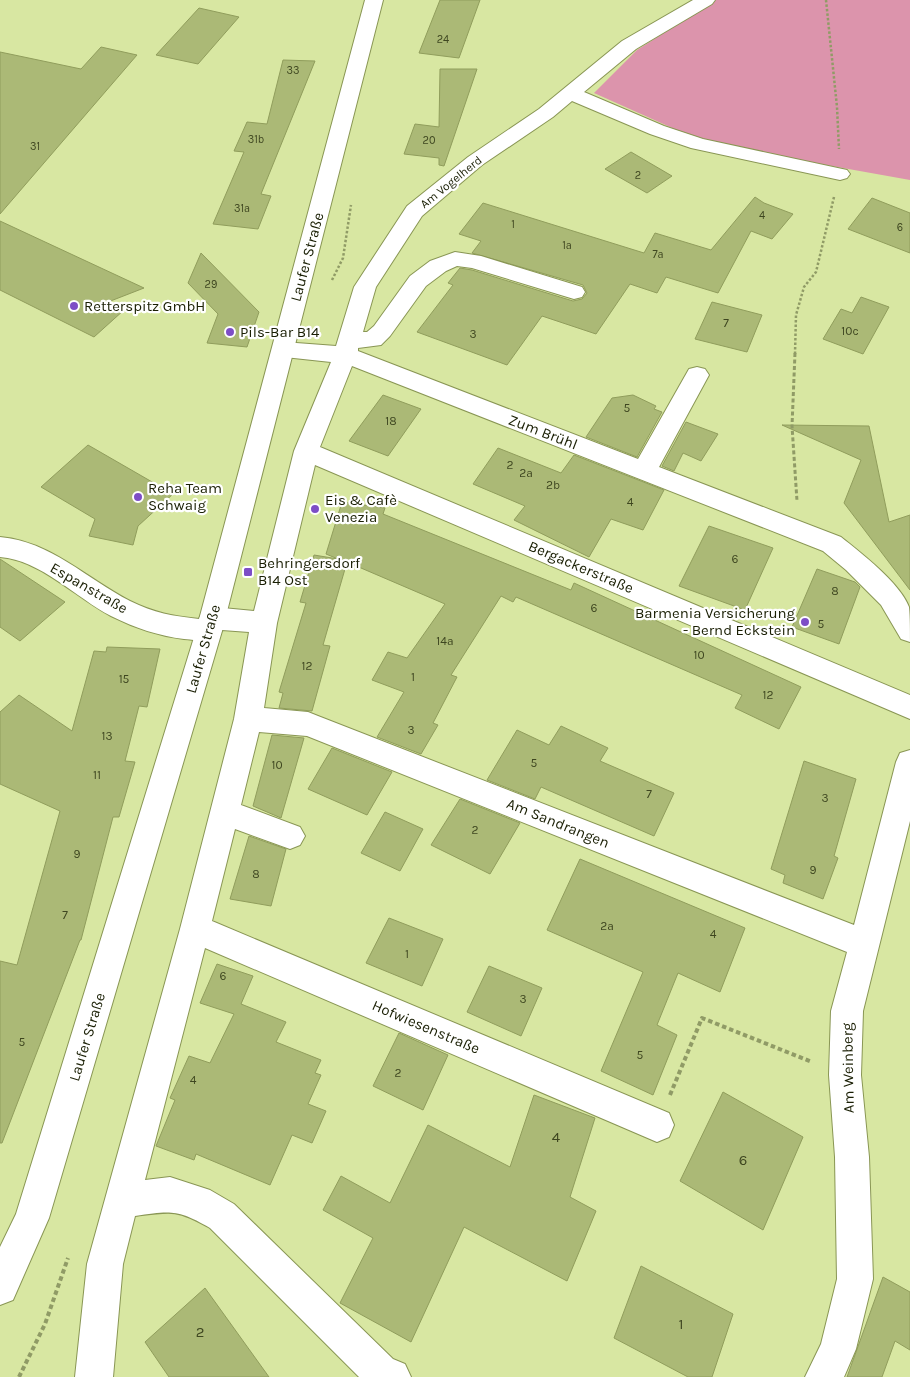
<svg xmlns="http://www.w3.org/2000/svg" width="910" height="1377" font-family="Karla,sans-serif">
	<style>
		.green { fill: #dc94ac }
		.building { fill: #abb976; stroke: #909d5c }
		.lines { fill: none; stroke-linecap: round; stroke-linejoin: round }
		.minor-casing { stroke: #899654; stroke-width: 2 }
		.major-casing { stroke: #899654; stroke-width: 2 }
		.path-far2 { stroke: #909b66; stroke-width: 2.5; stroke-dasharray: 2.5 2; stroke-linecap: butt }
		.path-far1 { stroke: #909b66; stroke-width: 3; stroke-dasharray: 4 2.5; stroke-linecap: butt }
		.path { stroke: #909b66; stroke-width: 4; stroke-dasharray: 4.5 3; stroke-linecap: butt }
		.minor { fill: #fff; fill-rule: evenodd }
		.major { fill: #fff; fill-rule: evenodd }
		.poi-dot { fill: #7d4ec6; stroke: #fff; stroke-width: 2 }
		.labels { text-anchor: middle; stroke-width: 4.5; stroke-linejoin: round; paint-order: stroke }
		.far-number-label { font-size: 11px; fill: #3e4620 }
		.far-street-label { font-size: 12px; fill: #1a1f04; stroke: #fff }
		.number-label { font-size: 12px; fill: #3e4620 }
		.street-label { font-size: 15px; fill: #1a1f04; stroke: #fff }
		.poi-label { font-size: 15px; fill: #1a1f04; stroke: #fff; text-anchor: start }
		.near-number-label { font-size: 15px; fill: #3e4620 }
	</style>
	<rect width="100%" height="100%" fill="#d8e7a2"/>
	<path class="green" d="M716,0H910V180L708,144L594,93L637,50Z"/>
	<path class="building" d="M440,0H480L459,58L419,53Z
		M199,8L239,17L198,64L156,55Z
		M101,47L137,55L0,214V52L81,69Z
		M283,60L315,61L261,194L271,196L258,229L213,224L244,152L234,151L247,122L267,124Z
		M440,69H477L444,166L439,165V158L404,154L415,124L439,127Z
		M631,152L672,176L647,193L605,169Z
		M755,197L764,203L793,214L772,239L751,231L718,293L666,277L657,293L630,284L596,334L542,316L507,365L417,332L453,285L448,283L460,268L472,270L573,301L582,299L587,293L583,285L472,253L481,241L459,234L483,203L644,253L655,233L711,250Z
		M872,198L910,213V253L848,229Z
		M0,221L144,288L108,302L124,310L94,337L0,290Z
		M201,253L259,312L247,347L207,343L218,314L188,283Z
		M861,297L889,307L863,354L823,339L841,309L852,313Z
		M712,302L762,315L747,352L695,339Z
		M383,395L421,409L388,456L349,441Z
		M633,395L656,406L654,409L662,412L637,457L586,437L612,398Z
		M686,422L718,434L701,461L683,453L674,471L662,466Z
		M782,425L869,426L889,522L910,515V590L844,503L861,460Z
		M88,445L173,494L138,526L133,545L89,536L95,519L41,487Z
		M498,448L561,473L574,455L664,490L643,530L611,519L589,557L514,520L525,506L473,484Z
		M342,502L385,508L383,514L571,590L574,583L801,687L779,729L735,708L742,695L516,597L513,602L501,596L451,675L457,677L433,723L438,725L421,754L377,737L404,692L372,680L388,652L407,658L445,604L347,562L323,645L330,646L312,711L279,708L283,693L279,692L306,603L300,602L314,555L338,559L326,554Z
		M709,526L773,548L745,610L679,586Z
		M0,559L65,602L20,641L0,627Z
		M817,569L855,582L860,587L839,644L792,627Z
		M107,647L160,649L147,707L139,706L125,761L135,762L119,817H113L81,940H80L2,1143H0V961L17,965L60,811L0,784V712L19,695L72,731L94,651L106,652Z
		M561,726L608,748L600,761L674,793L654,836L541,787L535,799L487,780L517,730L549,745Z
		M272,735L304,738L281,818L253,806Z
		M332,748L392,772L367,815L308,789Z
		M804,761L856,779L834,856L838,858L823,899L783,883L785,875L771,869Z
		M460,799L520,823L490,874L431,845Z
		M385,812L423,829L400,871L361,853Z
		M249,836L286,849L271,906L230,899Z
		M580,859L745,928L720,992L678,973L657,1025L677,1035L653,1095L601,1071L643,972L547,930Z
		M389,918L443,939L422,986L366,963Z
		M217,964L253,976L241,1004L286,1022L276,1042L321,1060L315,1073L321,1075L308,1104L326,1111L312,1143L292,1135L270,1185L196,1154L194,1160L156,1146L175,1100L170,1098L189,1056L210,1063L234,1014L200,1003Z
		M489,966L542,988L521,1036L467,1012Z
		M399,1033L448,1055L423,1110L373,1086Z
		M723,1092L803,1137L763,1230L680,1181Z
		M534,1095L595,1118L570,1197L596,1211L567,1281L464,1227L411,1342L340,1303L373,1238L323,1210L341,1176L390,1203L428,1125L510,1167Z
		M641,1266L733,1314L712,1377H688L614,1338Z
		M883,1277L910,1292V1350L895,1341L882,1377H847Z
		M205,1288L269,1377H169L145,1342Z"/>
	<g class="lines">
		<g class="minor-casing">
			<path id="minor" d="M693,0H715L712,4L636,49L584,92L664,126L703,139L847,170L850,174L847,178L840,180L691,148L650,134L572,101L553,117L482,165L422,216L376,287L363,332H367L374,326L410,276L430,261L455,252L481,256L582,287L585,292L582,297L574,299L472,268L457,266L446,271L426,286L390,336L381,345L358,348V351L638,459L689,369L697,367L705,369L709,375L659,467L841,537C861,553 900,583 909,607C910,616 910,632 910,642L901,639L881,605L846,570L823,551L352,366L320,447L910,695V719L315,465L277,623L264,708L308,712L318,716L854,925L896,762L900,753L910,750V821L863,1011L861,1075L869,1157L873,1279L856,1349L844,1377H805L821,1344L837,1279L835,1157L829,1075L831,1011L847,952L307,736L259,732L241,805L300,827L305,836L300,845L290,849L235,829L212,921L669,1113L674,1125L669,1137L657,1142L205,948L145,1180L170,1177L210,1190L234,1204L393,1359L405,1364L411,1377H359L210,1228C177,1209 171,1211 135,1216L123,1264L113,1377H75L87,1264L180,929L234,719L249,632L222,630L218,639C207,643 197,640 184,639C159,636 135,628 111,616C76,598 41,560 0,557V537C50,541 87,579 130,601C154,613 173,616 199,619L203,610L212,607L254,611L294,451L331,362L275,356L272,350L275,344L283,342L336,346L354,287L407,206L468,157L539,109L622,41Z"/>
		</g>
		<g class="major-casing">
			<path id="major" d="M365,0H383L222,631L49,1218L13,1300L0,1305V1247L16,1214L196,631Z"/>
		</g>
		<path class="path-far2" d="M826,0L837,107L839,149
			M332,280L343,258L351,205
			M795,354L796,315L804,287L816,272L834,197"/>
		<path class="path-far1" d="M795,353L792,426L797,501"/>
		<path class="path" d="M670,1095L702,1018L812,1062
			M19,1377L45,1324L68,1258"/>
		<use href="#minor" class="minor"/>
		<use href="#major" class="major"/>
	</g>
	<g class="poi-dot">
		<circle cx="74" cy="306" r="5"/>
		<circle cx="230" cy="332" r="5"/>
		<circle cx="138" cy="497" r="5"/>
		<circle cx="315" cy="509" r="5"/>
		<rect x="243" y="567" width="10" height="10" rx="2.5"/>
		<circle cx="805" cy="622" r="5"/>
	</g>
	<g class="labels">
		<g class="far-number-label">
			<text x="443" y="43">24</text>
			<text x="293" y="74">33</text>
			<text x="256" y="143">31b</text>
			<text x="429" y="144">20</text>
			<text x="35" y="150">31</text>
			<text x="638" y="179">2</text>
			<text x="242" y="212">31a</text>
			<text x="762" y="219">4</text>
			<text x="513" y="228">1</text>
			<text x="900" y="231">6</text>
			<text x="567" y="249">1a</text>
			<text x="658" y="258">7a</text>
			<text x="211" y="288">29</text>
		</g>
		<g class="far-street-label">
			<text transform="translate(451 182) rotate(-39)" y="4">Am Vogelherd</text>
		</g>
		<g class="number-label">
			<text x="726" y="327">7</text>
			<text x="850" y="335">10c</text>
			<text x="473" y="338">3</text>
			<text x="627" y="412">5</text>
			<text x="391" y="425">18</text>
			<text x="510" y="469">2</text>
			<text x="526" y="477">2a</text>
			<text x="553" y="489">2b</text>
			<text x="630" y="506">4</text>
			<text x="735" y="563">6</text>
			<text x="835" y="595">8</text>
			<text x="594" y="612">6</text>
			<text x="821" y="628">5</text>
			<text x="445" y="645">14a</text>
			<text x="699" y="659">10</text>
			<text x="307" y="670">12</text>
			<text x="413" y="681">1</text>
			<text x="124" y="683">15</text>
			<text x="768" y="699">12</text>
			<text x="411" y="734">3</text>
			<text x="107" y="740">13</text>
			<text x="534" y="767">5</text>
			<text x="277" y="769">10</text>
			<text x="97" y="779">11</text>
			<text x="649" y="798">7</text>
			<text x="825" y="802">3</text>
			<text x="475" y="834">2</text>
			<text x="77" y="858">9</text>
			<text x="813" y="874">9</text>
			<text x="256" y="878">8</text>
			<text x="65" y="919">7</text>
			<text x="607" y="930">2a</text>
			<text x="713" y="938">4</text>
			<text x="407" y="958">1</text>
			<text x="223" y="980">6</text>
			<text x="523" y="1003">3</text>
			<text x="22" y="1046">5</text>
			<text x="640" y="1059">5</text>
			<text x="398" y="1077">2</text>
			<text x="193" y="1084">4</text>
		</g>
		<g class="street-label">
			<text transform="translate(307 257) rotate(-75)" y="5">Laufer Straße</text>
			<text transform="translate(543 432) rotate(21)" y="5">Zum Brühl</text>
			<text transform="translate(581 567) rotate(23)" y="5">Bergackerstraße</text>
			<text transform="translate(89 588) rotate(30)" y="5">Espanstraße</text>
			<text transform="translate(203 649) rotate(-74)" y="5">Laufer Straße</text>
			<text transform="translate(558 823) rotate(22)" y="5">Am Sandrangen</text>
			<text transform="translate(426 1027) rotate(23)" y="5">Hofwiesenstraße</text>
			<text transform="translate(87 1037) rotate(-73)" y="5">Laufer Straße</text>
			<text transform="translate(848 1068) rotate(-91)" y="5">Am Weinberg</text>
		</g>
		<g class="poi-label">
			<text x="84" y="311">Retterspitz GmbH</text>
			<text x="240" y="337">Pils-Bar B14</text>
			<text x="148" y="493">Reha Team<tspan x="148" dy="17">Schwaig</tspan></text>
			<text x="325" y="505">Eis &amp; Cafè<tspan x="325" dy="17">Venezia</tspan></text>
			<text x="258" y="568">Behringersdorf<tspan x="258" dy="17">B14 Ost</tspan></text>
			<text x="795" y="618" text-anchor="end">Barmenia Versicherung<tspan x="795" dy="17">- Bernd Eckstein</tspan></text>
		</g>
		<g class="near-number-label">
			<text x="556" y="1142">4</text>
			<text x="743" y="1165">6</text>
			<text x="681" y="1329">1</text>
			<text x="200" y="1337">2</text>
		</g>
	</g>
</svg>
